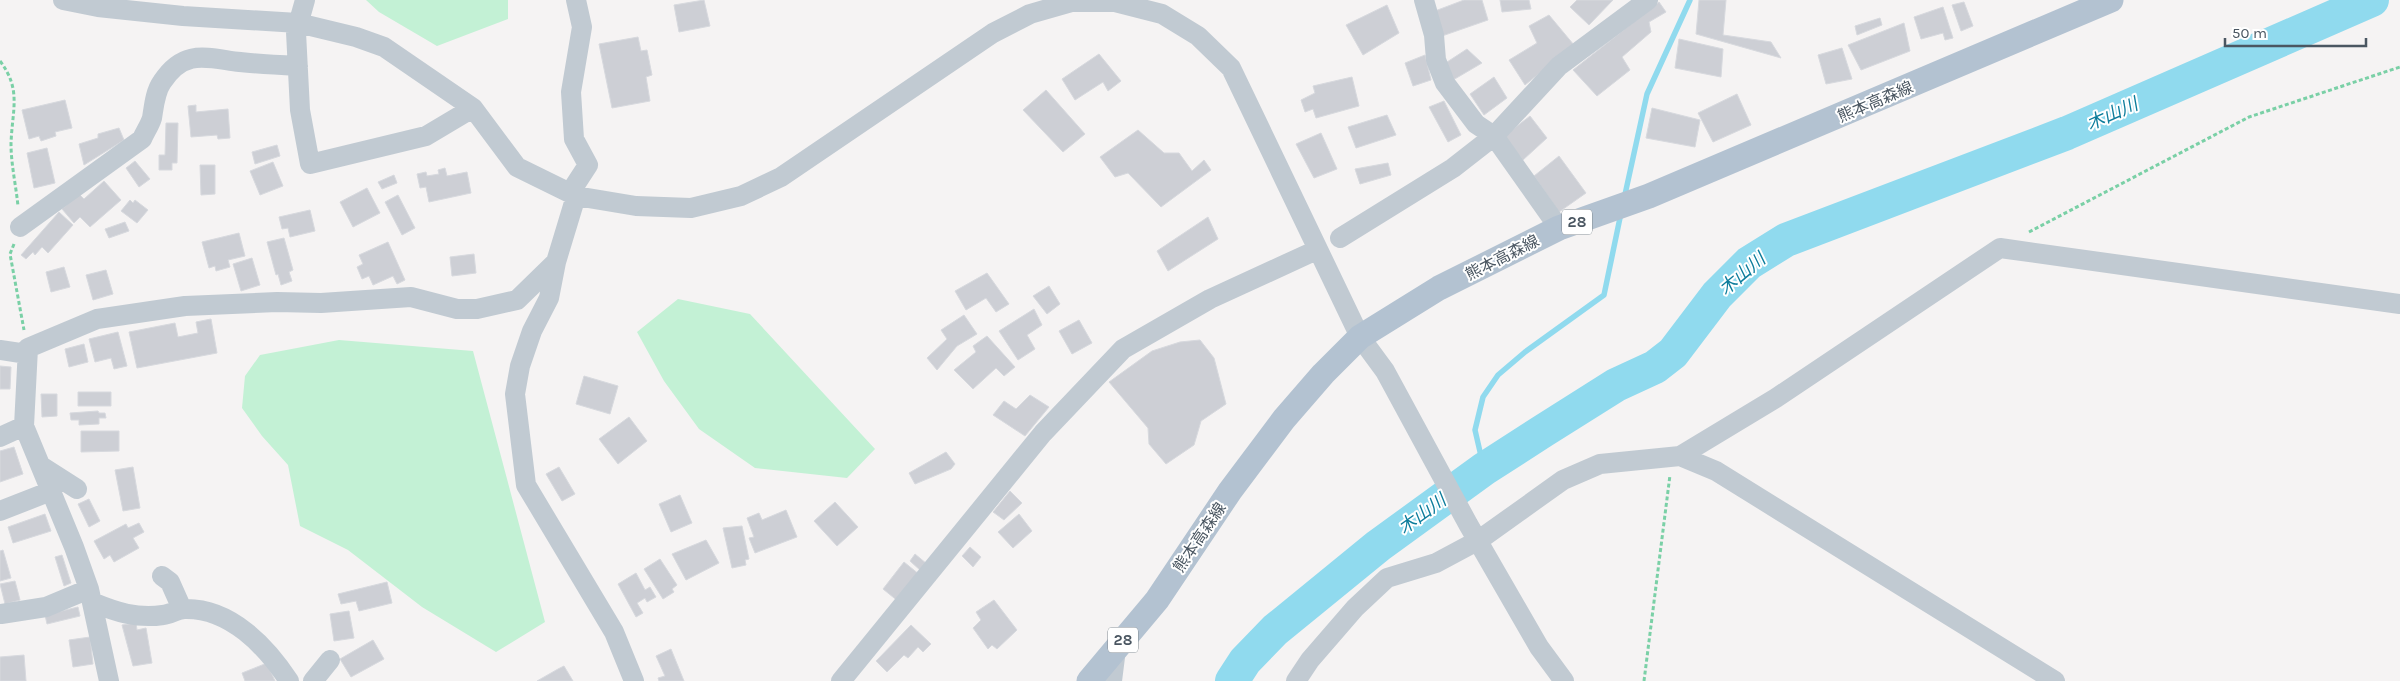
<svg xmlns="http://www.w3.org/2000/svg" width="2400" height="681" font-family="Karla,'Noto Sans JP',sans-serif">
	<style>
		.green { fill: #c3f1d5 }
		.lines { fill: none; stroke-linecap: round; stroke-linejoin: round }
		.stream { stroke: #90daee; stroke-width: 5.5 }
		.river { stroke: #90daee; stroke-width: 34 }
		.building { fill: #cdcfd5; stroke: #d7d9de }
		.path { stroke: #7ad0a6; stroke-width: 3; stroke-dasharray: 4 2.5; stroke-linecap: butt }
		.minor { stroke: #c1cad2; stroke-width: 20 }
		.major { stroke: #b3c2d1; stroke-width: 25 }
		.labels { text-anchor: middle; stroke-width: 4; stroke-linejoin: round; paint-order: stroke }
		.shield { fill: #fff; stroke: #808990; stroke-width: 1 }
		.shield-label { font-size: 15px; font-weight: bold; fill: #4a5661 }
		.street-label { font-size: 16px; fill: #4a5661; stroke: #fff }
		.water-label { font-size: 18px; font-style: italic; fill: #0c7c9b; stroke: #fff }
	</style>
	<rect width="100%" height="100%" fill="#f5f3f3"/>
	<path class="green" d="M366,0H508V19L437,46L379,12Z
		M678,299L750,314L875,449L847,478L755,468L699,429L664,381L637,332Z
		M339,340L473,351L545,622L496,652L422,607L348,550L300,526L288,465L262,436L242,408L245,376L260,355Z"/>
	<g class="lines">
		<path class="stream" d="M1624,199L1647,94L1690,0
			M1484,469L1475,430L1483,397L1498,375L1525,352L1604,295L1621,213"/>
		<path class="river" d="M1232,681L1245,661L1275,630L1378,546L1484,469L1543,431L1616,385L1655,367L1673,353L1717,295L1749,263L1786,240L2067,133L2372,0"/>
	</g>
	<path class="building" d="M704,0L710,26L679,32L674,5Z
		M1464,0H1482L1488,20L1442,36L1435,11Z
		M1500,0H1529L1531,9L1502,12Z
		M1577,0H1613L1589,25L1570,7Z
		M1699,0H1726L1723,35L1771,42L1781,58L1696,34Z
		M1659,2L1666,12L1649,22L1651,32L1622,57L1630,70L1597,96L1573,70Z
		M1964,2L1973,26L1961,31L1952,5Z
		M1387,5L1399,33L1363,55L1346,25Z
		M1943,7L1953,38L1945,40L1943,33L1921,39L1914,17Z
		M1549,15L1574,45L1525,85L1509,60L1537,43L1529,26Z
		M1880,18L1882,25L1857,35L1855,26Z
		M1904,23L1910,51L1861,70L1848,45Z
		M638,37L641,51L647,50L652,75L646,77L650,101L612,108L599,44Z
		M1679,39L1723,49L1721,77L1675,68Z
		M1842,48L1852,79L1826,84L1818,55Z
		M1467,49L1482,63L1453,80L1444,64Z
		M1099,54L1121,81L1108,91L1103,82L1075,100L1062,79Z
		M1425,55L1431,80L1413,86L1405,63Z
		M1352,77L1359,106L1316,118L1313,109L1305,112L1301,100L1315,93L1313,86Z
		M1494,77L1507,98L1484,115L1470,94Z
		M1046,90L1085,134L1063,152L1023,110Z
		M1737,94L1751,125L1713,142L1698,113Z
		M65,100L72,128L55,132L56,136L41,141L39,136L29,139L22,110Z
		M1444,101L1461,135L1448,142L1429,107Z
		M196,105V112L228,109L230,138L218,139L217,135L191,137L188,106Z
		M1652,108L1700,120L1695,147L1646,138Z
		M1387,115L1396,135L1356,148L1348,127Z
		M1530,116L1547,138L1523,160L1503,137Z
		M166,123H178L177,163H172V170H159V155H165Z
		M119,128L124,140L84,165L79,144L98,138V134Z
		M1138,130L1164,153H1179L1192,171L1204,160L1211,170L1161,207L1128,173L1115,177L1100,157Z
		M1321,133L1337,169L1314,178L1296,144Z
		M277,145L280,156L255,164L252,152Z
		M47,148L55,183L34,188L27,153Z
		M1559,156L1586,193L1559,212L1534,176Z
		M135,161L150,179L139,187L126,168Z
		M273,162L283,186L260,195L250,171Z
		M1388,163L1391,175L1360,184L1355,169Z
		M200,165H215V194L201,195Z
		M445,168L447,176L467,172L471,193L429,202L426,187L420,188L417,174L426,172L427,176L439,174L438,170Z
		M394,175L397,183L382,189L378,182Z
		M104,181L121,200L90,227L80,217L74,223L62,209L79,194L84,199Z
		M367,188L380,213L353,227L340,202Z
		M398,195L415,228L402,235L385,202Z
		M130,200L133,203L135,200L148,210L137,223L121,211Z
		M310,210L315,231L290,237L288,228L282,229L279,217Z
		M59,212L73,225L48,253L42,247L35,255L33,252L26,259L21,255Z
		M1208,217L1218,239L1168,271L1157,251Z
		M125,222L129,231L109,238L105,229Z
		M239,233L245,256L228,260L230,267L216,271L215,266L209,268L202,242Z
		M284,238L293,270L289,272L292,281L281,285L278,274L276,275L267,242Z
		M388,242L405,280L397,284L393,276L373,285L369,276L362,279L357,267L363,264L359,255Z
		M474,254L476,273L452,276L450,257Z
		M252,258L260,285L241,291L233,264Z
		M64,267L70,287L51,292L46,272Z
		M106,270L113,294L93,300L86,275Z
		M987,273L1009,304L996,312L986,298L966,310L955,291Z
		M1049,286L1060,304L1047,314L1033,296Z
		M1034,309L1042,325L1027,335L1035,349L1018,360L999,331Z
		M964,315L977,334L957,346L937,370L927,358L947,339L941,330Z
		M211,319L217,353L137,368L129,332L175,323L178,337L198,333L196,322Z
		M1079,320L1092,343L1072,354L1059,331Z
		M118,332L127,366L114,369L111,358L95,362L89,339Z
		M987,336L1015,367L1004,376L996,368L973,389L954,370L976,352L973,346Z
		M1200,340L1214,358L1226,404L1201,421L1194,445L1166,464L1149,444L1148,428L1109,382L1152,351L1180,342Z
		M84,344L88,362L69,367L65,349Z
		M0,366L11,367L10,389H0Z
		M584,376L618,386L610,414L576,404Z
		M78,392H111V406H78Z
		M41,394H57V416L42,417Z
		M1030,395L1049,407L1025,436L993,415L1004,401L1016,409Z
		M98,411L99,413H105L106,418H99V424L79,425V420H71L70,413Z
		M629,417L647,441L618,464L599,439Z
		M81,431H119V451L81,452Z
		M14,447L23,474L0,482V451Z
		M946,452L955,464L951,469L915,484L909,473Z
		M133,467L140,508L123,511L115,470Z
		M559,467L575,494L562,501L546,474Z
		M1010,491L1022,503L1004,520L993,512Z
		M680,495L692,523L671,532L659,504Z
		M89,499L100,521L89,527L78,504Z
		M835,502L858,527L837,546L814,521Z
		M786,510L797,537L755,553L749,538L754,537L747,518L759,513L762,520Z
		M45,514L51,531L13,543L8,527Z
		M1019,514L1032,531L1013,548L998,532Z
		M139,523L144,532L133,538L139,548L114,562L110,555L104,559L94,541L126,524L128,528Z
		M742,526L749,559L745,560L746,565L732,568L723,528Z
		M706,540L719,563L686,580L672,554Z
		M970,547L981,557L973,567L962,556Z
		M3,550L11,578L0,581V551Z
		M915,554L927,564L921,571L910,561Z
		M62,555L71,583L64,586L55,557Z
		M660,559L677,585L672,589L674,592L663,599L644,569Z
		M904,562L920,575L899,602L883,589Z
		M636,573L645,590L650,587L656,597L647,602L645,598L637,603L643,613L636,617L618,584Z
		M15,581L20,600L5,604L0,584Z
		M387,582L392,603L359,611L356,601L341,604L338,594Z
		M994,600L1017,630L997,649L992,645L988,649L973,628L981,620L976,612Z
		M78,607L80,616L47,624L45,615Z
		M349,611L354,638L334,641L330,614Z
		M136,623L137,630L146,628L152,663L133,666L122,625Z
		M911,625L931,644L923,652L918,647L908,658L904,655L887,672L876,661Z
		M90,637L93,664L73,667L69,640Z
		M373,640L384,659L351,677L340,659Z
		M671,649L684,681H659L658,678L665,676L656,656Z
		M24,655L26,681H0V657Z
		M267,663L275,681H245L242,673Z
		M564,666L573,681H537L558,669Z"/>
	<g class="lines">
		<path class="path" d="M0,61C22,90 12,110 11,144C11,164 16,186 18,206
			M2029,232L2249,117L2400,67
			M14,244L10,254L24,330
			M1644,681L1670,475"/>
		<path class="minor" d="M63,0L98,7L183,16L298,23L356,37L384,47L473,108L517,167L576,196L636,206L691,208L741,196L781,177L993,33L1030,14L1072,2H1115L1162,14L1198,36L1231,68L1360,337L1385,371L1468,524L1539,647L1564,681
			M305,0L296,32L300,110L310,164L426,136L473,108
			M1424,0L1434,35L1436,60L1445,83L1476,124L1494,136L1559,228
			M20,227L142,139C145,132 150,125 152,118C154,106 155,92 162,82C184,48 207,58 240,62C259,64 278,65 298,66
			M1340,238L1453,168L1494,136L1559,66L1648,0
			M556,262L549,298L532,331L520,366L515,394L526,485L614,632L634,681
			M0,350L27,354
			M0,437L24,426
			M1680,456L1716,471L2055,681
			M41,466L77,489
			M0,511L51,491
			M162,576L170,582L182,609
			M92,602C116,612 137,619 163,615C171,614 178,609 185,609C230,608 266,646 289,681
			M1,614L46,607L89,589
			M109,681L89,589L74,547L24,426L28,348L97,319L185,306L277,302L321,303L411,297L457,309H477L517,300L556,262L576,196L575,185L588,165L574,139L571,92L582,27L576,0
			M313,681L330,660
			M841,681L1043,433L1123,349L1210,299L1308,254
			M1112,681L1116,649
			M1296,681L1310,660L1355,608L1387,578L1436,563L1479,540L1563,480L1600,464L1680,456L1776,398L2000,248L2400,304"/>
		<path class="major" d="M1089,681L1157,600L1230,491L1284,419L1323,374L1360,337L1439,288L1559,228L1649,196L2111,0"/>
	</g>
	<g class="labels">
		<g class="shield">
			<rect x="1562" y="209.5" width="30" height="25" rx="4"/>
			<rect x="1108" y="627.5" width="30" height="25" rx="4"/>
		</g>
		<g class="shield-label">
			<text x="1577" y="227">28</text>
			<text x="1123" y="645">28</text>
		</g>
		<g class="street-label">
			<text transform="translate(1875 101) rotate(-23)" y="6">熊本高森線</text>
			<text transform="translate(1502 257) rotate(-27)" y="6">熊本高森線</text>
			<text transform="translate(1199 537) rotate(-56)" y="6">熊本高森線</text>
		</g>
		<g class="water-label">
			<text transform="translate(2112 114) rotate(-24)" y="6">木山川</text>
			<text transform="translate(1742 274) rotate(-40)" y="6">木山川</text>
			<text transform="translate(1422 514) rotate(-36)" y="6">木山川</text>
		</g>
	</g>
	<path d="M2225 38v8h141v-8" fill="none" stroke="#4a5661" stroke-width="2.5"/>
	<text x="2232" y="38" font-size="15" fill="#4a5661" stroke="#ffffff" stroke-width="4" paint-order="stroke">50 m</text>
</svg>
